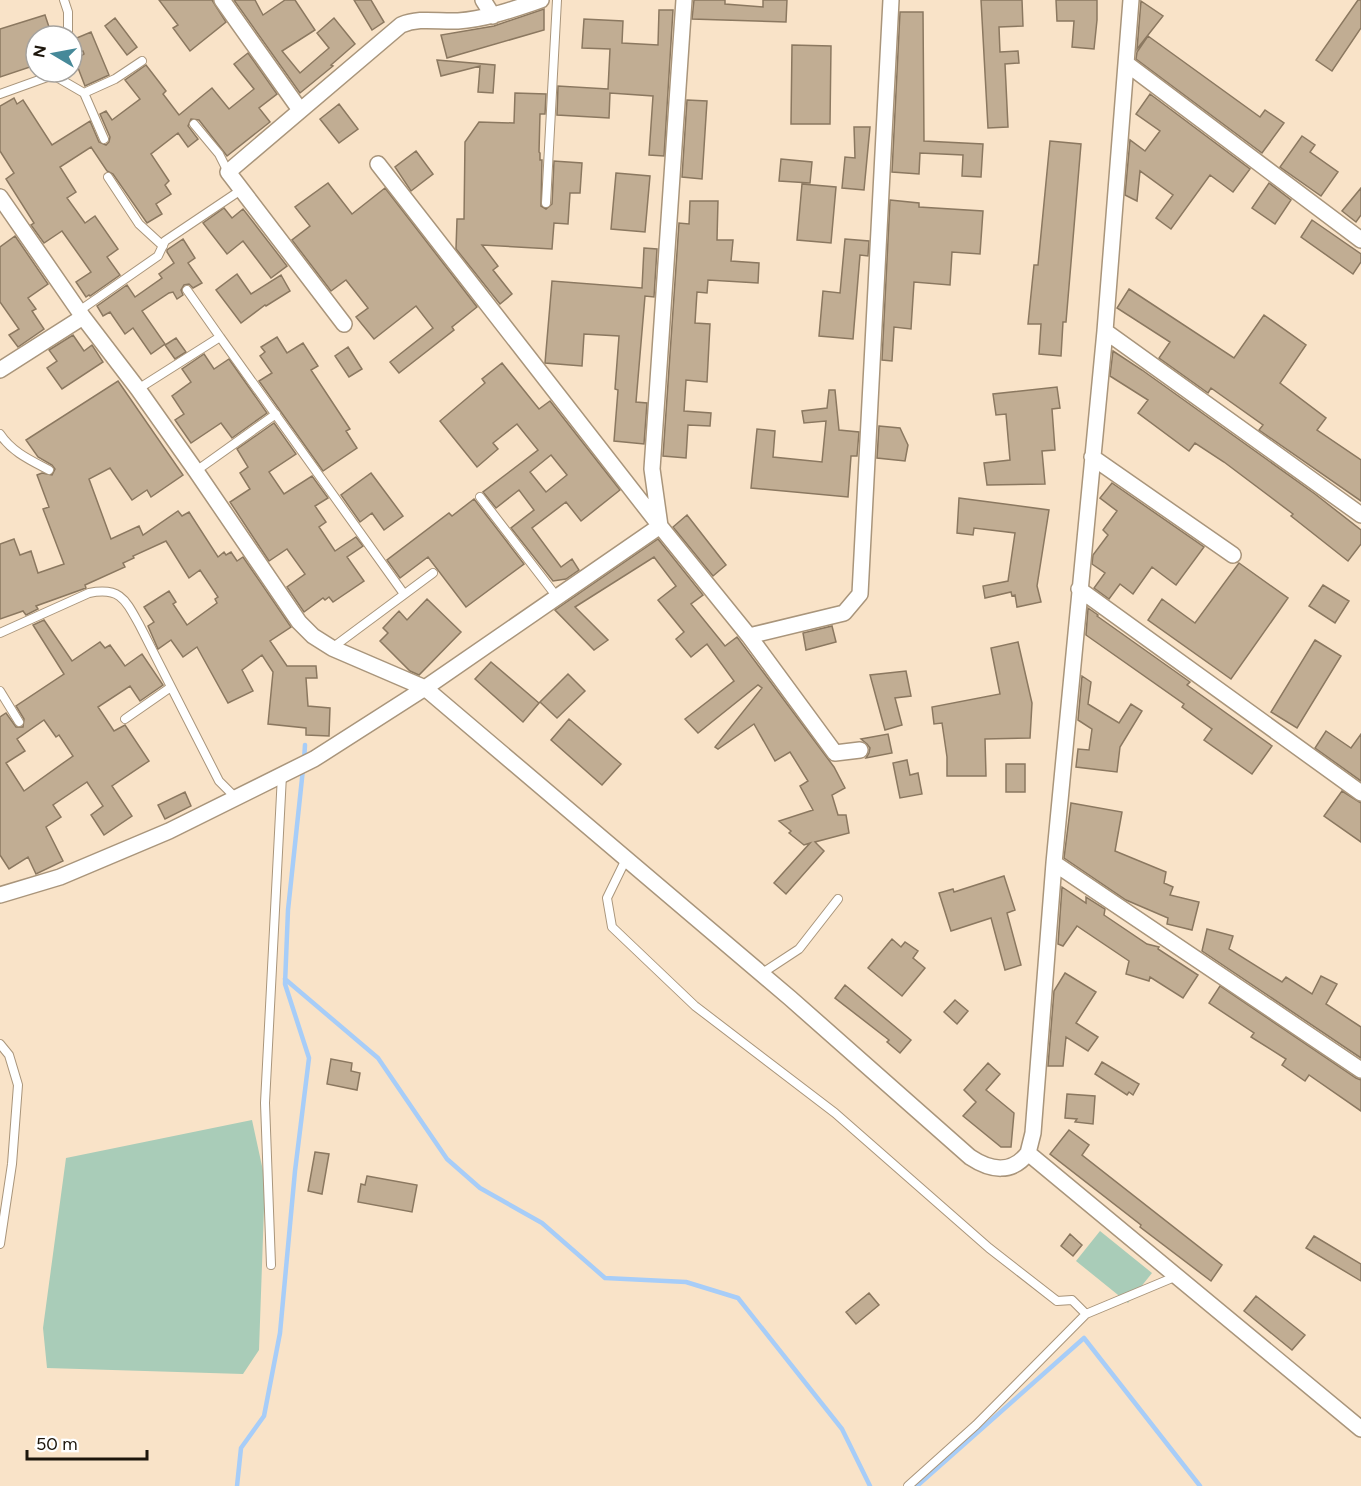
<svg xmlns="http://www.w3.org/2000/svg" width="1361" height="1486" font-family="Figtree,sans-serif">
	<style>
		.green { fill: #a9ccb8 }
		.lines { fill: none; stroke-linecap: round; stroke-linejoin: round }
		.stream { stroke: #a7cdf8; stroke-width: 4.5 }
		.building { fill: #c1ad93; stroke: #8b7860; stroke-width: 1.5; fill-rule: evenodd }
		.lane-casing { stroke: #a9957b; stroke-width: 10 }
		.street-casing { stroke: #a9957b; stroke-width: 18 }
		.lane { stroke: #fff; stroke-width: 8 }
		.street { stroke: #fff; stroke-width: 15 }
	</style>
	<rect width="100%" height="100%" fill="#f9e3c8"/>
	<path class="green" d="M252,1120L265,1180L259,1350L243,1374L47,1368L43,1328L66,1158Z
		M1100,1231L1152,1273L1128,1303L1076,1261Z"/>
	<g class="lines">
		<path class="stream" d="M304,761L305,745
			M285,979L378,1058L447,1159L480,1188L542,1223L605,1278L686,1282L738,1298L842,1429L870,1486
			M237,1486L241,1448L264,1416L280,1333L295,1171L309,1058L285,984L288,910L303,769
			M917,1486L1084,1338L1200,1486"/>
	</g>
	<path class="building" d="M159,0H212L226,22L190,51L173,28L178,25Z
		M234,0H255L263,15L285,0H295L315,30L282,51L300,73L329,48L317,33L334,18L355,44L331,65L333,66L300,93Z
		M354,0H371L384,22L372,30Z
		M694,0H725V4L763,7V0H787L786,22L692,19Z
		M981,0H1022L1023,26L999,27L1000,52L1018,51L1019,63L1005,64L1008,127L988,128Z
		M1056,0H1097V20L1094,49L1072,47L1074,21H1057Z
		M1358,0H1361V28L1332,71L1316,60Z
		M1141,1L1163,16L1137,49Z
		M544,9V30L447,58L441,35L494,26Z
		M659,10H673L664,156L649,155L653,96L610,93L609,118L557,115L558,86L608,89L610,49L582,48L584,19L623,21L622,43L658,45Z
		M900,12H923L924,141L983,144L981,177L962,176L963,155L920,153L919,174L892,172Z
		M45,15L52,36H36V65L0,77V29Z
		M115,18L137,47L127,55L105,26Z
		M91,32L109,75L85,86L75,60L84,54L83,51L72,52V40Z
		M1148,36L1260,117L1265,110L1284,123L1262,153L1136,59L1137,52Z
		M792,45L831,46L830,124H791Z
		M248,53L277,94L259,108L270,122L227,156L199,120L191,119L188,126L198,139L188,147L178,133L151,154L169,181L165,185L171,194L156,204L162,214L147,223L113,174L107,171L91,147L60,167L76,192L67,198L85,223L95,216L118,249L107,257L120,275L90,296L89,295L86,297L76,282L91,272L62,231L44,243L31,225L34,223L6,179L14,173L0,151V106L14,98L17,104L23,100L52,145L90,121L99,142L106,145L109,142L110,137L100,114L106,111L112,120L140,99L125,80L146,65L166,91L163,94L179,115L212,88L229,109L254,89L234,64Z
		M437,60L495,65L493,93L478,92L480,66L441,76Z
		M515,93L546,94L545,114H540L539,152L540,153V160H542L541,206L546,209L552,204L554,161L582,163L580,193H570L568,224L554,223L552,249L482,245L498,266L493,270L512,294L500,304L456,249L457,219H464L465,142L479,122L514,123Z
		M1150,94L1250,169L1233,192L1210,175L1171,229L1156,218L1173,195L1140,171L1137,201L1125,195L1130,140L1145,151L1160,131L1136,114Z
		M687,100L707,101L702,179L682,177Z
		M339,104L358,129L339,143L320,119Z
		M854,127H870L864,190L842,188L845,157L855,158Z
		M1302,136L1315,145L1310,152L1338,172L1321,196L1280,167Z
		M1050,141L1081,144L1066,322H1063L1061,356L1039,354L1041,324H1028L1034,265H1038Z
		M416,151L433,174L411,191L395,167Z
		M781,159L812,162L810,183L779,181Z
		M616,173L650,176L645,232L611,229Z
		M328,183L352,214L385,188L477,307L452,327L454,330L399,373L390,362L433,328L416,306L374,339L356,317L368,308L346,280L331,291L292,240L310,226L295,207Z
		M1269,183L1291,200L1275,224L1252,208Z
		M802,184L836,187L831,243L797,240Z
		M1361,188V215L1356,222L1342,211Z
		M890,200L919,203V207L983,211L980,254L952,252L950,285L914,282L911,329L894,327L892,361L882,360Z
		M690,201H718L717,240H733L731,261L759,263L758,283L708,280L707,293L697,292L695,323L710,324L707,382L686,380L684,411L711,413L710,426L688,425L686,458L663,456L679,223L689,224Z
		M224,208L232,218L243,209L287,266L271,278L243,241L227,254L203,223Z
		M1312,220L1361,254V262L1353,274L1301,237Z
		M15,236L48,284L28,298L36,309L32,311L44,329L18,347L9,335L19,329L0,302V247Z
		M183,239L195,258L188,263L202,283L193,288L189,284L184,285L181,290L183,295L177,299L173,292L169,293L142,311L165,344L151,354L133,328L125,334L110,312L103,316L97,306L127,285L135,297L162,278L159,274L174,263L167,252V250Z
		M845,239L869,241L868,256L860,255L853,339L819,336L823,291L840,293Z
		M644,248L657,249L654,297L645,296L636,402L647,403L644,444L614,441L618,390L615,389L619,336L584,334L582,366L545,363L552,281L642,288Z
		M237,274L251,294L281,275L290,291L266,306L265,305L241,323L216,290Z
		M1129,289L1234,358L1264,315L1306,345L1280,383L1326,418L1317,430L1361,460V501L1259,430L1263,425L1211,388L1208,393L1159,358L1170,342L1117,308Z
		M73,335L84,351L92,345L103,362L62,389L47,368L57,361L49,350Z
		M277,337L287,353L303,343L318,366L311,370L350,429L346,431L357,448L323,471L259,381L272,373L260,356L265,352L261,347Z
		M176,338L186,352L175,359L165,345Z
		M348,347L362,369L349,377L335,356Z
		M1113,351L1142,370L1315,494L1361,530V544L1348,561L1291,516L1293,514L1224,462L1195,443L1189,451L1138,413L1148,400L1110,376Z
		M204,354L214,369L229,359L267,413L232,438L221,423L191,443L175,420L184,414L172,396L191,382L182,369Z
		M502,363L539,409L550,401L620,490L581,521L566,502L532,528L561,567L572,559L579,570L566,579L553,581L511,528L534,510L519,490L496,508L483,492L538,450L517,424L493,443L498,449L477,467L440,421L485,383L482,379ZM551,455L567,475L546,492L530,472Z
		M118,381L183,475L151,497L147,490L132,500L110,468L89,479L111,539L139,526L143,535L178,511L182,516L189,512L218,557L224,552L226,555L231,552L237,561L243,557L291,627L270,641L287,666H316L317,678H306L308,706L330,708L329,736L306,735V728L268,724L273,672L262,655L242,670L253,691L228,703L197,647L183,657L171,640L158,649L148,626L154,622L144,607L169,591L176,602L173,604L187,625L217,603L215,599L218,597L200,570L189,578L166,541L133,556L134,558L123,563L125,567L85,585L86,588L36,606L38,609L26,615L23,611L0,619V544L14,539L20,555L31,551L38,573L64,564L43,509L49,507L37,475L42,473L52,475L55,469L52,465L38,457L26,440Z
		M1057,387L1060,408L1052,409L1055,450L1042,451L1045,484L987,485L984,463L1010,460L1006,414L996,415L993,394Z
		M829,390H835L839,430L859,432L857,456H851L848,497L751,488L757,429L775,431L773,457L822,462L826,421L804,423L802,411L827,408Z
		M274,423L296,454L269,472L284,494L312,476L328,498L315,506L326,522L319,527L335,551L356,537L363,546L347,557L364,581L333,602L329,597L325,600L323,598L304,612L287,587L305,574L287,549L269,561L230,502L250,489L240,473L248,467L237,449Z
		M879,426L900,428L908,445L905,461L877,458Z
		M371,473L403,516L384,530L372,513L360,522L341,495Z
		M1112,483L1204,547L1176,585L1152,567L1133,594L1120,584L1109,599L1094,588L1105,573L1092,564L1093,555L1108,535L1103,530L1117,511L1100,498Z
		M959,498L1049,510L1037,586L1041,602L1017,607L1015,595L1012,596L1011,592L985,598L983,586L1008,581L1015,533L974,528L973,535L957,533Z
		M474,499L524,564L466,607L428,557L400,578L387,560L449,513L452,516Z
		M687,515L726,565L713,576L673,527Z
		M658,539L703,595L691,604L725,646L737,637L834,767L845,788L832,795L838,815H846L849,833L815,842L824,851L786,894L774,883L810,843L804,845L789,833L791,831L779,821L813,810L800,786L808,781L790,752L775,761L754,724L718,749L715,747L762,688L758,685L698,733L685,719L734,681L707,644L691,657L676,639L684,632L658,600L676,586L654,557L575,607L608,640L594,650L555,610Z
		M1239,563L1288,598L1231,679L1148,620L1162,599L1195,623Z
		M1323,585L1349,601L1335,623L1309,606Z
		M427,599L461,632L419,675L410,671L380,641L388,633L383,628L399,611L407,620Z
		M1088,608L1098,615L1097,616L1190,682L1187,685L1272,746L1252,774L1204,740L1212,729L1182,707L1184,704L1086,635Z
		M44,620L72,661L100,642L105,648L110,645L125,666L142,654L163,685L140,701L130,686L98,707L114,731L125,725L149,761L112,786L132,816L104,835L91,815L103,806L87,782L53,805L61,817L46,827L63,861L36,874L28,857L9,869L0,855V717L6,713L16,727H23L24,719L16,706L64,674L33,625ZM44,720L56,737L59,735L73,756L24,791L6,763L25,751L17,739Z
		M832,626L836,642L806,650L803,633Z
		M1315,640L1341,656L1297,728L1271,712Z
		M1018,642L1032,703L1030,738L985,739L986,776H947V757L942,723L934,724L932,707L1000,694L991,648Z
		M491,662L539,703L523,722L475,679Z
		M906,671L911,696L895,698L902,725L885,730L870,675Z
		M568,674L585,691L557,718L540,702Z
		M1082,676L1091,682L1088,704L1119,723L1131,704L1142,711L1120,747L1117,772L1076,767L1078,749L1089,750L1092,729L1078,720Z
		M569,719L621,764L602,785L551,740Z
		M1326,731L1351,748L1361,734V781L1315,748Z
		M888,734L892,753L866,758L869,753L870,748L867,744L861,739Z
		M907,760L910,775L918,773L922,794L900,798L893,763Z
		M1006,764H1025V792H1006Z
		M1342,791L1361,803V842L1324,816Z
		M185,792L191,806L165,819L158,805Z
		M1071,803L1122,812L1115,851L1166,872L1164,883L1173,887L1170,895L1199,902L1192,930L1167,924L1168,918L1126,900L1064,858Z
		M1004,876L1015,910L1007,913L1021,965L1005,970L991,918L951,931L939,893L953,889L954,892Z
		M1062,887L1086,903V897L1105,909L1104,915L1147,944L1159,947L1158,949L1198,975L1183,998L1150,977L1149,981L1126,974L1129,961L1077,926L1063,946L1058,944Z
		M1207,929L1233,936L1229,949L1282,982L1286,977L1312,994L1321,976L1337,984L1326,1004L1361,1027V1058L1202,951Z
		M892,939L901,947L905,942L918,951L913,958L925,968L902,996L868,968Z
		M1065,973L1096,992L1076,1023L1098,1037L1088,1051L1066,1037L1063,1066H1048L1054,991Z
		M845,985L911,1040L900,1053L887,1042L889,1040L835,998Z
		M1220,986L1356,1078L1361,1080V1111L1309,1075L1305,1081L1282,1065L1286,1059L1251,1037L1254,1033L1209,1003Z
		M955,1000L968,1011L957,1024L944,1012Z
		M331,1059L352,1063L351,1071L360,1073L357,1090L327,1084Z
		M1102,1062L1139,1084L1133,1095L1129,1092L1127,1095L1095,1074Z
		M988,1063L1000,1074L986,1090L1014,1113L1011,1147H1001L963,1116L976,1102L964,1090Z
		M1067,1094L1095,1096L1093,1124L1075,1122L1077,1119L1065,1118Z
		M1069,1130L1089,1145L1082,1155L1222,1265L1211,1281L1140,1227L1141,1225L1050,1154Z
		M315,1152L329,1154L322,1194L308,1191Z
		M367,1176L417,1185L412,1212L358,1202L361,1184L365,1185Z
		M1070,1234L1082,1245L1073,1256L1061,1246Z
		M1314,1236L1361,1264V1281L1306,1248Z
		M869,1293L879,1305L856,1324L846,1312Z
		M1256,1296L1305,1335L1292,1350L1244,1311Z"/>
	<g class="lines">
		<g class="lane-casing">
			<path id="lane" d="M64,0L68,12V36
				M53,75L84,93L115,79L142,61
				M84,93L104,139
				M0,94L53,75L54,72
				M194,124L219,154L228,172
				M108,177L139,224L163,246
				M546,203L557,0
				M79,311L158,256L165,241L241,190
				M220,337L404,594
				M138,389L220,337L187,290
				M0,434C12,452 30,460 49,470
				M196,471L276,414
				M480,497L557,597
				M0,633L89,593C120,587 125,599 139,624L219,781L236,798
				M332,648L433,573
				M0,691L19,722
				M125,719L171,687
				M626,859L607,898L612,927L695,1006L835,1113L989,1248L1057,1301L1072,1300L1086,1314
				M761,974L799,949L838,899
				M0,1044L9,1055L18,1085L12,1164L0,1244
				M271,1265L265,1103L282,775
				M908,1486L976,1425L1086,1314L1177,1276"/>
		</g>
		<g class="street-casing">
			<path id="street" d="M222,0L300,110
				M483,0L493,16
				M1131,0L1105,331L1054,863L1033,1133L1028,1153L1361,1429
				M1127,64L1361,240
				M378,164L660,526L749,636L835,753L860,750
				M0,197L83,317L138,389L196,471L299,622L313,636L332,648L425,688L790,998L970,1157C991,1171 1012,1174 1028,1153
				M344,324L228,172L401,25C420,17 438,22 458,21C487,19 514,9 541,0
				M1105,331L1361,515
				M0,370L83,317
				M1092,457L1233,555
				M1079,589L1361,793
				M749,636L844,613L860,594L891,0
				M1054,863L1361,1070
				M0,895L60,877L169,831L314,759L425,688L660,526L652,469L684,0"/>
		</g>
		<use href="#lane" class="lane"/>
		<use href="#street" class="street"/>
	</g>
	<g transform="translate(54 54) rotate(280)"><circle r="28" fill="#ffffff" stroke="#a5a29e" stroke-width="1.5"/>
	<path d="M0-4.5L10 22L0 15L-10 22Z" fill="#468999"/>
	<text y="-9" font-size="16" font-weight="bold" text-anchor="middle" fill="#1d160c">N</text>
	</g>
	<path d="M27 1450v9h120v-9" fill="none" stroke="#1d160c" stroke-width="3"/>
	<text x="36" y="1450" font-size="18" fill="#1d160c" stroke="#ffffff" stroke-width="4.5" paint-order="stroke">50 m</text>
</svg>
